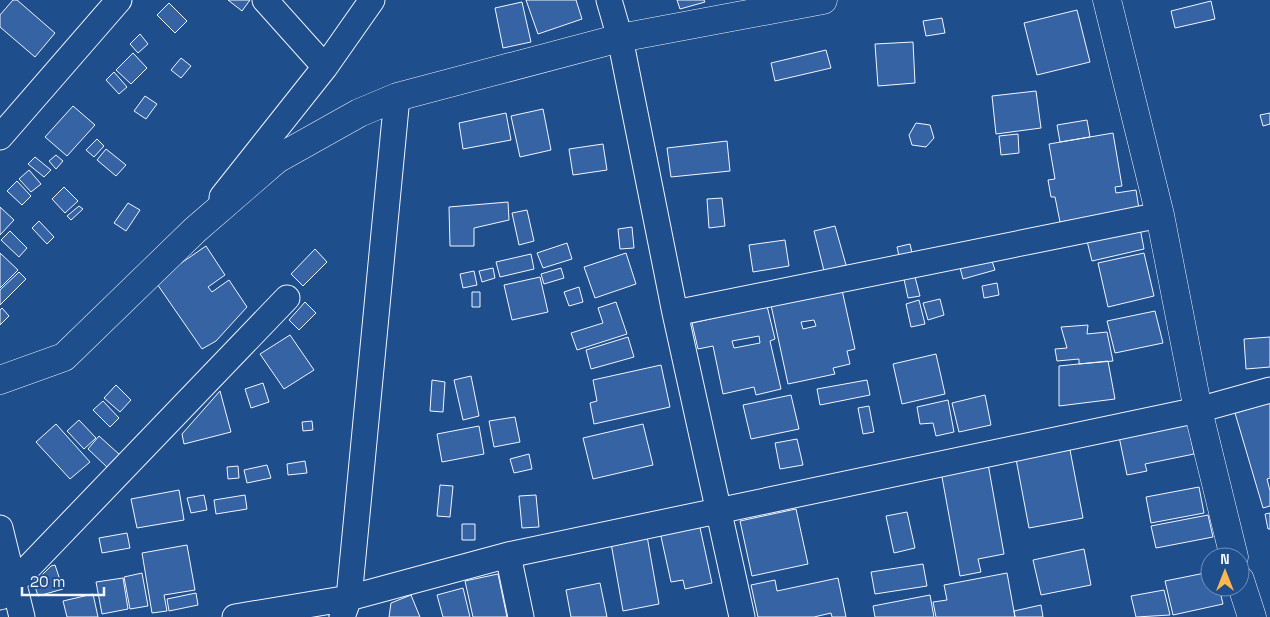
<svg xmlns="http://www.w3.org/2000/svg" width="1270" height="617" font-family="'Space Grotesk',sans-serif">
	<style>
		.building { fill: #3563a3; stroke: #f2f6ff; fill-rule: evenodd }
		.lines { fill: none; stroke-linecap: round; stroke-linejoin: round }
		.street-casing { stroke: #f2f6ff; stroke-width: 27 }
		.secondary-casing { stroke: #f2f6ff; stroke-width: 29 }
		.street { stroke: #1f4e8c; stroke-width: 25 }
		.secondary { stroke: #1f4e8c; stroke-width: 28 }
	</style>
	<rect width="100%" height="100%" fill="#1f4e8c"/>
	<path class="building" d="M13,0H17L55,33L35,57L0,27V15Z
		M228,0H250L242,11Z
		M526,0H576L582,19L538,34Z
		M677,0H704L705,2L680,9Z
		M1211,1L1215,19L1175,28L1171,11Z
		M522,2L531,42L503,48L495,8Z
		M169,3L187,21L175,33L157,15Z
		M1077,10L1090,62L1037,75L1024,23Z
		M942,18L945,33L926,36L923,21Z
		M140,34L148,44L138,53L130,44Z
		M913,42L915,83L878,86L875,44Z
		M826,50L831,68L775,81L771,63Z
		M133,53L147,68L131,84L116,70Z
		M181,58L191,66L181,78L171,70Z
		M114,72L127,87L119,94L106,80Z
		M1036,91L1041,128L996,134L992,96Z
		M145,96L157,104L146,119L134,111Z
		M73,106L95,125L67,156L45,137Z
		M543,109L551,150L520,157L511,116Z
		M506,113L511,140L463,149L459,123Z
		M1270,113V124L1263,126L1260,115Z
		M1087,120L1090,137L1060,142L1057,125Z
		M916,123L930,125L934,138L926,147L912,145L909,135Z
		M1113,133L1122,186L1115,187L1116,193L1136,190L1139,209L1060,222L1055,197H1051L1048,180L1055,179L1049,144Z
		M1018,134L1019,153L1001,155L999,136Z
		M97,139L104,146L94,157L86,150Z
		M727,141L730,171L671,177L667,148Z
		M603,144L607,170L573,175L569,149Z
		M106,149L126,165L116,176L97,160Z
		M56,155L63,161L56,169L49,161Z
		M35,157L51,170L44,177L28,164Z
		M29,170L41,184L31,192L19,179Z
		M17,181L31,196L22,205L7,191Z
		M64,187L78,201L65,213L52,199Z
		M722,198L725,226L709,228L707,199Z
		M508,202L509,220L474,228V246H450L449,207Z
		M128,203L140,210L126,231L114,223Z
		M79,206L83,209L71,220L67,216Z
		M0,207L14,220L0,235Z
		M527,210L534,241L519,245L512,213Z
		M39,221L54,237L47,244L32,228Z
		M835,226L846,265L824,271L814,231Z
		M632,227L634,248L620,249L618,229Z
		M1140,228L1144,249L1092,261L1087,241Z
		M10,231L27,248L19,257L1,240Z
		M785,240L789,266L753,272L749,245Z
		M567,243L572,259L543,268L537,253Z
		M910,244L912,253L899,256L897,247Z
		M206,246L225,275L208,287L212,292L229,280L247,307L216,341L202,349L155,281Z
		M315,249L327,262L303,286L291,274Z
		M0,253L18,270L0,288Z
		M626,253L636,284L595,298L584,267Z
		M1144,253L1154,296L1108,307L1098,263Z
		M531,254L534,269L500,277L496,262Z
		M990,255L995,270L963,279L959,264Z
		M493,268L495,278L482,282L479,271Z
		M561,268L564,278L544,284L541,274Z
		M474,271L477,285L463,288L460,274Z
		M19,272L26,279L0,305V290Z
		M540,277L548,312L512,320L504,285Z
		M915,277L920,296L908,298L904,279Z
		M997,283L999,295L984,298L982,286Z
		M579,287L583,302L569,306L564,292Z
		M842,290L855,349L847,351L850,364L833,368L835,374L788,384L771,305ZM814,320L816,326L803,329L801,322Z
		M472,292H480V307H472Z
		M940,299L944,315L928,320L923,303Z
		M919,300L925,324L911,327L906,304Z
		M305,302L316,313L299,330L289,320Z
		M616,302L627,334L577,350L571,333L603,323L598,308Z
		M767,306L775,339L770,341L781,389L756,395L754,387L723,394L713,346L698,349L692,323ZM759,336L760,343L734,348L732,341Z
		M2,308L9,316L0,325V310Z
		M1155,311L1163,343L1115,353L1107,321Z
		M1088,325L1087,334L1107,332L1113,361L1079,364V359L1057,361L1055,349L1067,348L1061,327Z
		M290,335L314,370L284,389L260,354Z
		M628,337L634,357L591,369L586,350Z
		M1270,337V367L1246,369L1244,339Z
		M936,354L945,394L902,404L893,364Z
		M1108,361L1115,399L1059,406V366Z
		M661,365L670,407L594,424L590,403L597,401L593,380Z
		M471,376L479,416L463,420L454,380Z
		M432,380L445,382L443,412L430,411Z
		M867,380L870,395L820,405L817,389Z
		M263,383L269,402L251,408L245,389Z
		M116,385L131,400L120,412L104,398Z
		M220,391L231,432L184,444L182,434Z
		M791,395L799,429L751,439L743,405Z
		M985,395L991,425L959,432L952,403Z
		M948,400L954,432L936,436L933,423L920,424L917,407Z
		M103,401L119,418L110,427L93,410Z
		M1270,403V478L1267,479L1270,491V506L1263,508L1235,413Z
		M869,406L874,432L863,434L858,408Z
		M1186,413L1194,454L1145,464L1147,471L1127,475L1117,427Z
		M515,417L520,442L494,447L489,421Z
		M79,420L96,438L84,449L67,431Z
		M312,421L313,430L303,431L302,422Z
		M56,424L90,462L70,479L36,442Z
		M643,424L653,465L593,479L583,438Z
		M479,426L484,454L442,462L437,434Z
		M99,436L120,455L108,468L88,449Z
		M797,439L803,465L780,469L775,443Z
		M1070,450L1083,518L1029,528L1016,459Z
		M529,454L532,469L514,473L510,459Z
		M987,458L1004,554L978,559L981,572L960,576L940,466Z
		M305,461L307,473L288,475L287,464Z
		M267,465L271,478L247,483L244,470Z
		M238,466L239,478L228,479L227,467Z
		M440,485L453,486L450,517L437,516Z
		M1199,487L1204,513L1151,523L1146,497Z
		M179,490L184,520L137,528L131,499Z
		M204,495L207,510L191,513L187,498Z
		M245,495L247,509L216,514L214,500Z
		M536,495L539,527L522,528L519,496Z
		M796,509L808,564L752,576L740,521Z
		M907,512L915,548L894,553L886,516Z
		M1270,513V529H1268L1265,514Z
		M1208,515L1213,537L1156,548L1151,526Z
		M699,523L712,583L685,589L683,580L671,582L660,532Z
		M462,524H475V540H462Z
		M127,533L130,548L102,553L99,538Z
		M647,536L659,604L623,611L611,543Z
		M187,545L195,590L164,595L167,611L152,613L142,553Z
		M1084,549L1091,585L1041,595L1033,560Z
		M923,564L927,586L875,594L871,572Z
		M55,565L63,589L38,596L34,583L51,566Z
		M1210,572V587H1219L1223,604L1173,615L1165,581Z
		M142,573L148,606L130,609L124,577Z
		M1007,573L1015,617H936L933,602L947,600L944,585Z
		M498,574L507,617H473L465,581Z
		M123,578L128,609L102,614L96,582Z
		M838,578L846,617H832L831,613L814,617H758L751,585L775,580L777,591Z
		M600,583L607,617H571L566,590Z
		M463,588L470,617H443L437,595Z
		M1164,590L1170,615L1136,617L1131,596Z
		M196,593L198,605L169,611L167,599Z
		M93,594L98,617H67L63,601Z
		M411,595L420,617H389L391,603Z
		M930,595L934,617H875L873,606Z
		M1041,605L1043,617H1015L1014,611Z"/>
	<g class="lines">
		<g class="street-casing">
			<path id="street" d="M265,0L325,67
				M609,0L620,38L675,313L742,617
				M0,137L119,0
				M222,197L325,67L372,0
				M675,313L1160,215
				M0,528L22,617
				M508,555L521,617
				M0,597L287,298
				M235,617L349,598L508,555L1198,410L1270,390
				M342,617L349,598L397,97"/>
		</g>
		<g class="secondary-casing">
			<path id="secondary" d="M1107,0L1160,215L1198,410L1234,557
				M0,380L64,357L195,230L277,159L359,113L397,97L620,38L823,0
				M1240,580L1252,617"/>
		</g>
		<use href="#street" class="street"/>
		<use href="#secondary" class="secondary"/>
	</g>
	<g transform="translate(1225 572)"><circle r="24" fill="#1f4e8c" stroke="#7391ba"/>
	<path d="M0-4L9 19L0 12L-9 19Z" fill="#ffb74d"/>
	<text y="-8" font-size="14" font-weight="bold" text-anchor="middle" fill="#f2f6ff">N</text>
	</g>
	<path d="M22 587v8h82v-8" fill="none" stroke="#f2f6ff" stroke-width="2.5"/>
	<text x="30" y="587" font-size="15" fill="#f2f6ff" stroke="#1f4e8c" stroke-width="4" paint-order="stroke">20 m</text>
</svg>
